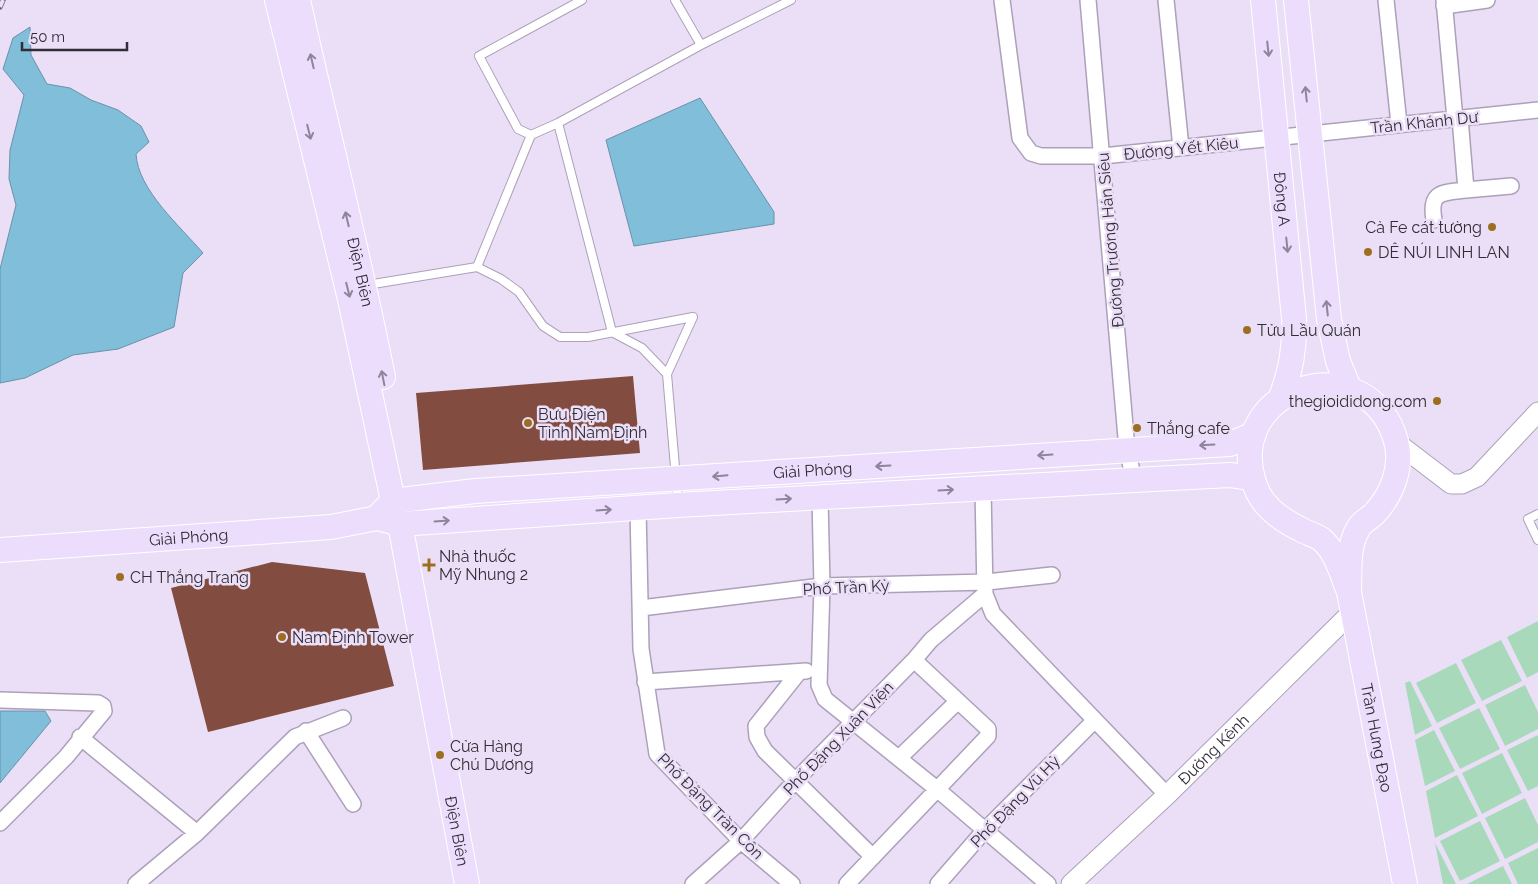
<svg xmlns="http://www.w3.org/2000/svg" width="1538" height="884" font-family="Raleway,sans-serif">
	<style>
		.green { fill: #a8d9ba }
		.water { fill: #81beda; stroke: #6992a9 }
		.building { fill: #824d40 }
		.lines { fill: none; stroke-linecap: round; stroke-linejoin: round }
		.service-casing { stroke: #aca1b9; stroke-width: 10 }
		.minor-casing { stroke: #aca1b9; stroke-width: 18 }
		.tertiary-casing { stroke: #aca1b9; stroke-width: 21 }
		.primary-casing { stroke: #fff; stroke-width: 26 }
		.service { stroke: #fff; stroke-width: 8 }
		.minor { stroke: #fff; stroke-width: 15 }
		.tertiary { stroke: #fff; stroke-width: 19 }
		.primary { stroke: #ecddfd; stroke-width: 24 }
		.rail-casing { stroke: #6a6472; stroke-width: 5.5 }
		.rail { stroke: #ebdff8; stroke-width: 4; stroke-dasharray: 11; stroke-linecap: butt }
		.oneway { stroke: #8e859a }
		.poi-dot { fill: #9d6e20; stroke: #ebdff8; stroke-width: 2 }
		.labels { text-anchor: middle; stroke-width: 5; stroke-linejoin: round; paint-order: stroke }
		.street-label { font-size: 16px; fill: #312d36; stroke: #ebdff8 }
		.poi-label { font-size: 16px; fill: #312d36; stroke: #ebdff8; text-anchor: start }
	</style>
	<rect width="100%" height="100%" fill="#ebdff8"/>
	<path class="green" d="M1538,621V672L1527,678L1507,637Z
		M1501,640L1522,681L1482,701L1461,660Z
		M1456,663L1476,703L1437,723L1416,683Z
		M1410,681L1432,726L1415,735L1405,683Z
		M1525,685L1538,712V729L1505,746L1485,705Z
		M1479,708L1500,749L1460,769L1439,728Z
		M1434,730L1455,771L1425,786L1415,740Z
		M1538,735V786L1528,791L1507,750Z
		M1502,753L1522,793L1482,814L1462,773Z
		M1457,775L1478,816L1435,838L1426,791Z
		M1525,798L1538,825V842L1505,859L1485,818Z
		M1480,821L1500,861L1460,881L1440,841Z
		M1435,843L1456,884H1443Z
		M1538,848V884H1518L1508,863Z
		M1503,866L1512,884H1467Z"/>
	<path class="water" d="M30,27L31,55L47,84L70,88L91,100L118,110L141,126L149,142L136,154C138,190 180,226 203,253L183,273L174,327L118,349L73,355L25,378L0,383V269L16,205L9,179L10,150L24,95L3,69L13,38Z
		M700,98L774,212V224L634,246L606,140Z
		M0,711H45L51,721L0,783Z"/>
	<path class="building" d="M633,376L640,453L423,470L416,393Z
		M272,562L365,573L394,686L208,732L171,588Z"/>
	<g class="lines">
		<g class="service-casing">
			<path id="service" d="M701,45L791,0
				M558,123L612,332L642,348L667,374
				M531,135L518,129L479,56L582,0
				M477,267L531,135L558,123L701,45L675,0
				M367,285L477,267L501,279L519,292L543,326L560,337H588L693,317L667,374L678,502
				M1538,514L1528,519L1538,540"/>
		</g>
		<g class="minor-casing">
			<path id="minor" d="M1002,0L1020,138L1031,153L1041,156H1103L1538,110
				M1088,0L1127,449L1134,480
				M1166,0L1181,148
				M1386,0L1399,124
				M1444,0L1455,119
				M1444,6L1487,0
				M1466,190L1511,186
				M1434,220C1429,191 1442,193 1466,190L1460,118
				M983,488L985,594L993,614L1167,795
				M820,498L822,586L819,685L825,699L938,790L1048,884
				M638,508L641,649L657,754L741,841L792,884
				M641,608L822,586L987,582L1052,575
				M799,672L756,726L757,737L765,751L873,857
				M645,682L806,671
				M0,700L98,703L103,706L104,711L66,757L0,823
				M306,731L353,804
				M80,737L197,833
				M899,758L958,701
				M136,884L197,833L295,737L343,718
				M693,884L741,841L795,781L914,660L931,640L985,594
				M847,884L988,736V729L914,660
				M938,884L984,831L1094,721"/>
		</g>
		<g class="tertiary-casing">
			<g id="tertiary">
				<path d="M1396,442L1451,484H1462L1477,477L1538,412"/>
				<path id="s1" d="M1071,884L1167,795L1354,610"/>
			</g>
		</g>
		<g class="primary-casing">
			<g id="primary">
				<path id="s2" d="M277,0L349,295L393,501V515L400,524L467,884"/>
				<path id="s3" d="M298,0C326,126 358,251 383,377"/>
				<path id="s4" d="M1263,0L1294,319C1295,348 1291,370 1281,397"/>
				<path d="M1296,0L1329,319L1338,361L1349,388"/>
				<path id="s5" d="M381,513L393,501L475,491L1230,444L1254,434"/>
				<path id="s6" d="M0,550L331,527L377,518L400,524L678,505L1134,480L1230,475L1252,478"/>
				<path id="s7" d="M1349,592C1350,571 1347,548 1358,529C1361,522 1369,519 1374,514C1392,495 1403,467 1396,441C1369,345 1227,384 1253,479C1259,504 1278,518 1300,529C1307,533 1315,535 1321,539C1336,551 1342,575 1349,592L1405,884"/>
			</g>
		</g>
		<use href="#service" class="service"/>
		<use href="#minor" class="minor"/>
		<use href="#tertiary" class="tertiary"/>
		<use href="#primary" class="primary"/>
		<g class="rail-casing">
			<path id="rail" d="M0,7L3,0"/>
		</g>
		<use href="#rail" class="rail"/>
	</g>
	<defs><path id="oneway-shaft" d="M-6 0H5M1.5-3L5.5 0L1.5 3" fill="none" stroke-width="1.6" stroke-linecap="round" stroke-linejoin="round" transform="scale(1.25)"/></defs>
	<g class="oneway">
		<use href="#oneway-shaft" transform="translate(1268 49) rotate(84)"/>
		<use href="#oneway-shaft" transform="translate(312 61) rotate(-103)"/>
		<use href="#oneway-shaft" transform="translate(1306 94) rotate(-96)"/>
		<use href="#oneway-shaft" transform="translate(309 132) rotate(76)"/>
		<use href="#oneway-shaft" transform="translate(347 219) rotate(-103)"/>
		<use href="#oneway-shaft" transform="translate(1287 245) rotate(84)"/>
		<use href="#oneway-shaft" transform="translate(348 290) rotate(76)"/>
		<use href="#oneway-shaft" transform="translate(1327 308) rotate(-96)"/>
		<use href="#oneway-shaft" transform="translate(383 378) rotate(-101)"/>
		<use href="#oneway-shaft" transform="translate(1207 445) rotate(177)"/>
		<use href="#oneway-shaft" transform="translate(1045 455) rotate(176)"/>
		<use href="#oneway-shaft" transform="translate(883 466) rotate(177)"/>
		<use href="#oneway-shaft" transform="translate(720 476) rotate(175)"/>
		<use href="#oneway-shaft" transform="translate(946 490) rotate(-3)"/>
		<use href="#oneway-shaft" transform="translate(784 499) rotate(-3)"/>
		<use href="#oneway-shaft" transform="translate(604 510) rotate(-4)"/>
		<use href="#oneway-shaft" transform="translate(442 521) rotate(-4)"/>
	</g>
	<g class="poi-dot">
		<circle cx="1492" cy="227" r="5"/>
		<circle cx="1368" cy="252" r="5"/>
		<circle cx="1247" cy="330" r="5"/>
		<circle cx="1437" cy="401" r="5"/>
		<circle cx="528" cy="423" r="5"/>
		<circle cx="1137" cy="428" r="5"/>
		<path d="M426.5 557.5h5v5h5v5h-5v5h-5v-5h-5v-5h5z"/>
		<circle cx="120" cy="577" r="5"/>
		<circle cx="282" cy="637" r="5"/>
		<circle cx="440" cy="755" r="5"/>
	</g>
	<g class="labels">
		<g class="street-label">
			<text transform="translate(1424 122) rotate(-6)" y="6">Trần Khánh Dư</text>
			<text transform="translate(1181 148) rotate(-6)" y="6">Đường Yết Kiêu</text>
			<text dy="6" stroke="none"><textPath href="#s4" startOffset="200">Đông A</textPath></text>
			<text transform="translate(1110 240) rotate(-95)" y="6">Đường Trương Hán Siêu</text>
			<text dy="6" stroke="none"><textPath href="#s3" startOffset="279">Điện Biên</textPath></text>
			<text dy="6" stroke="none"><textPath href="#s5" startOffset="438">Giải Phóng</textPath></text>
			<text dy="6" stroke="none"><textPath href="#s6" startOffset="189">Giải Phóng</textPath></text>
			<text transform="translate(846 587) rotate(-3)" y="6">Phố Trần Kỳ</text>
			<text transform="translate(838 738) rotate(-46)" y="6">Phố Đặng Xuân Viện</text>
			<text dy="6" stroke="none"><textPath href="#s7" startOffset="704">Trần Hưng Đạo</textPath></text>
			<text dy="6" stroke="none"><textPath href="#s1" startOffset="196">Đường Kênh</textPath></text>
			<text transform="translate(1015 801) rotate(-46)" y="6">Phố Đặng Vũ Hỷ</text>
			<text transform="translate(711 806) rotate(45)" y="6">Phố Đặng Trần Côn</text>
			<text dy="6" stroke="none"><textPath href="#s2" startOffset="852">Điện Biên</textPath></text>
		</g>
		<g class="poi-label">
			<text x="1482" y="233" text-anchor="end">Cà Fe cát tường</text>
			<text x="1378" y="258">DÊ NÚI LINH LAN</text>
			<text x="1257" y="336">Tửu Lầu Quán</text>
			<text x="1427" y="407" text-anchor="end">thegioididong.com</text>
			<text x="538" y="420">Bưu Điện<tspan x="538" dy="18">Tỉnh Nam Định</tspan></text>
			<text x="1147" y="434">Thắng cafe</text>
			<text x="439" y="562">Nhà thuốc<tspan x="439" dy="18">Mỹ Nhung 2</tspan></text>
			<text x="130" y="583">CH Thắng Trang</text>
			<text x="292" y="643">Nam Định Tower</text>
			<text x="450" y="752">Cửa Hàng<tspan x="450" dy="18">Chú Dương</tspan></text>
		</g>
	</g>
	<path d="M22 42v8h105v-8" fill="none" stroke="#312d36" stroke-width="2.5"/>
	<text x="30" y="42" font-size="15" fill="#312d36" stroke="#ebdff8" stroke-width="4" paint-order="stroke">50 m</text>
</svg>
